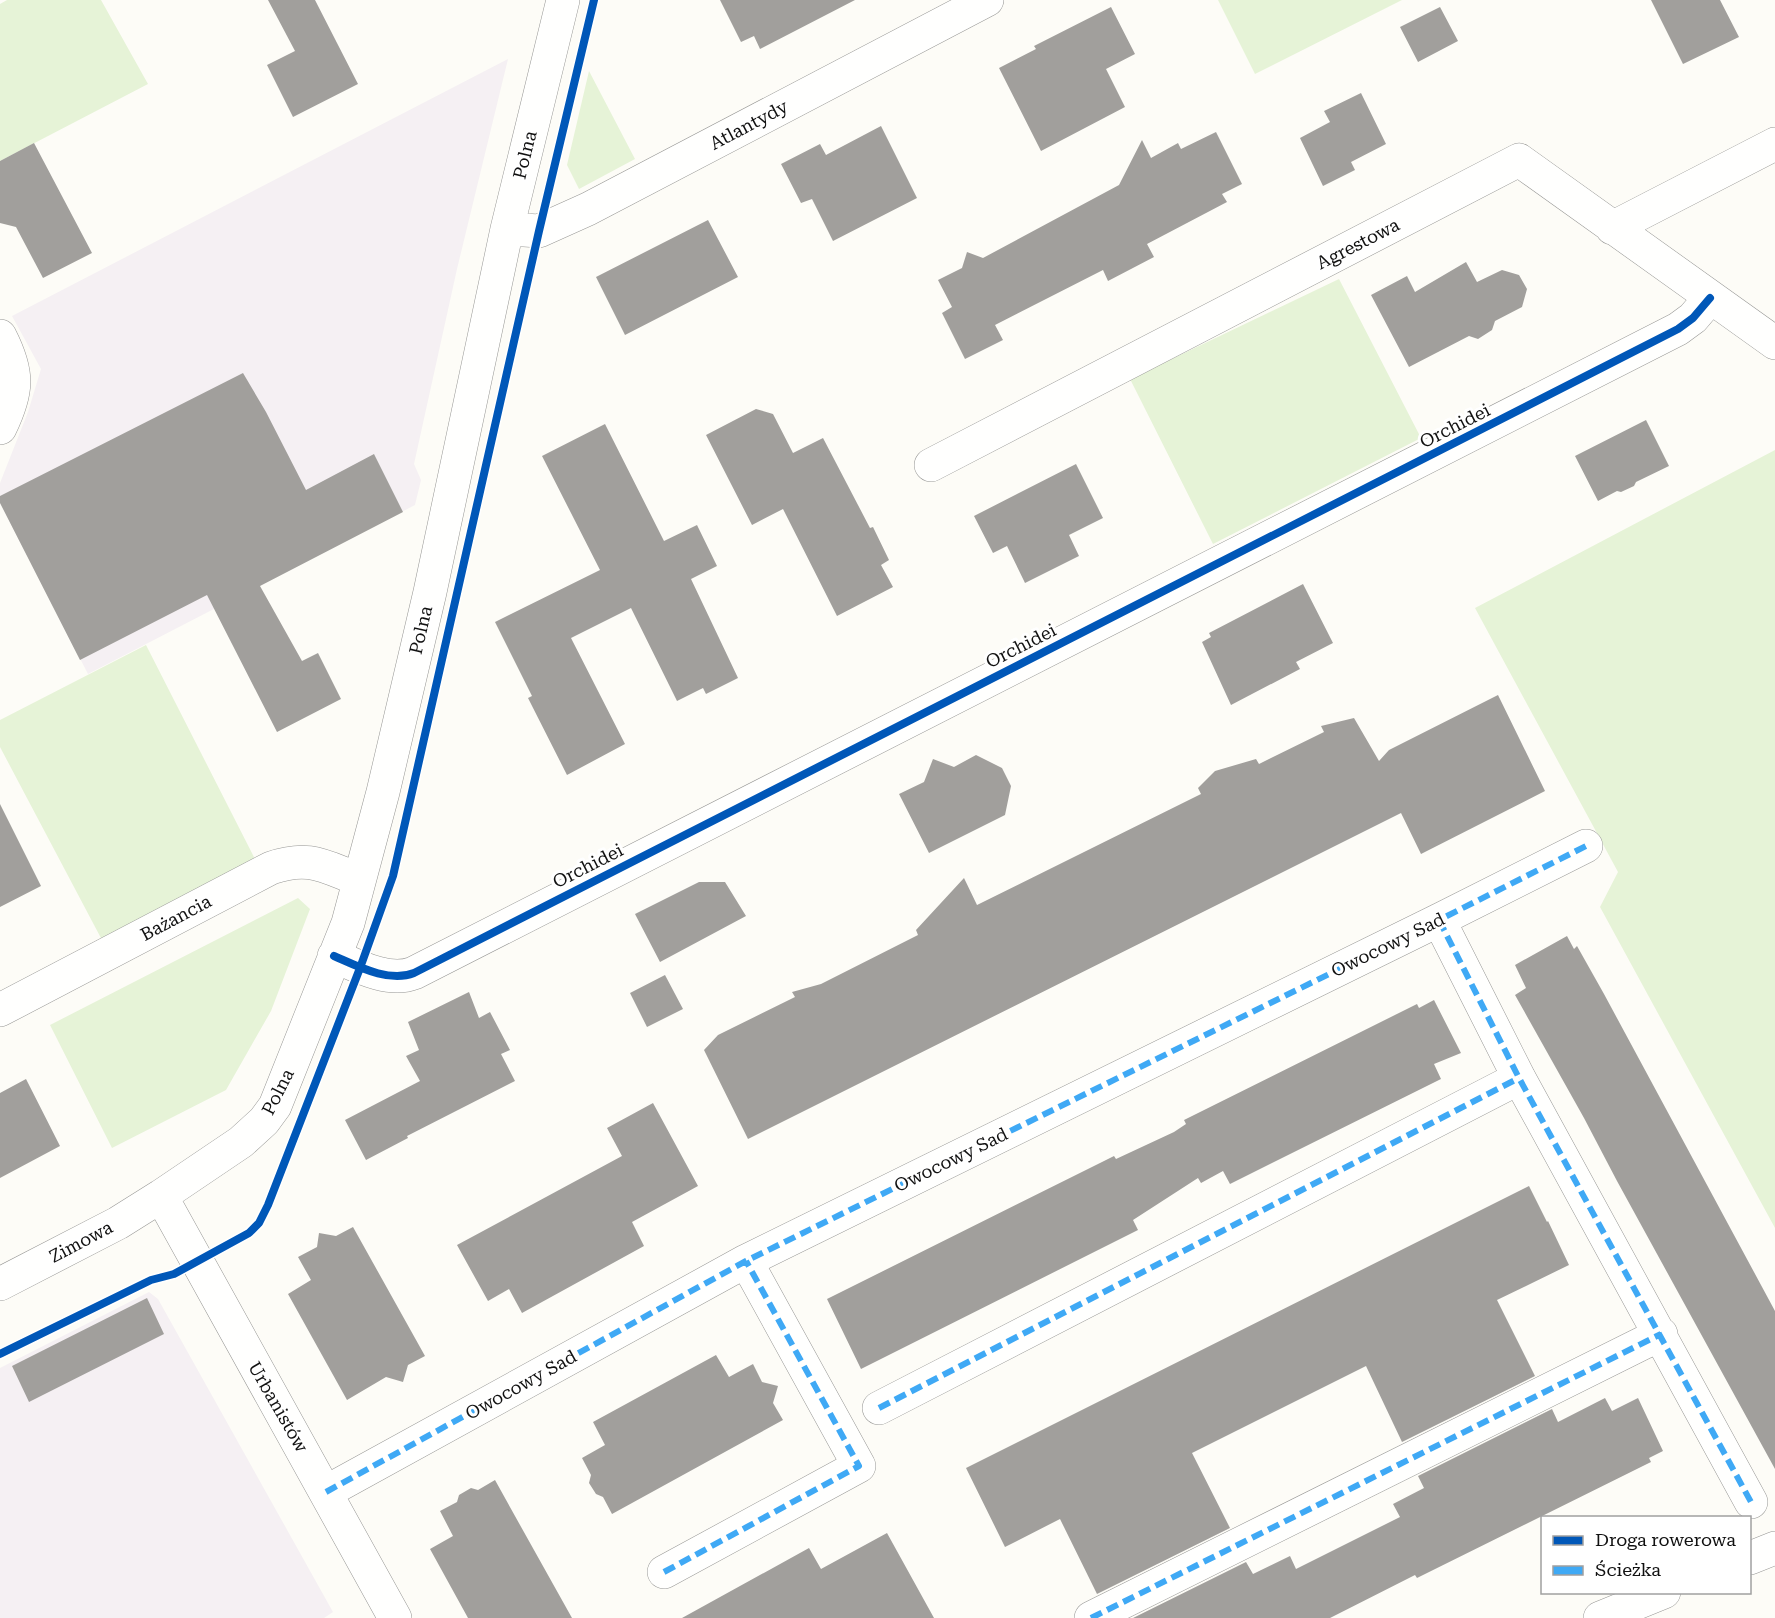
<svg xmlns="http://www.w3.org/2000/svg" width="1775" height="1618" font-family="'Roboto Serif',serif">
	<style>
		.industrial { fill: #f5f0f3 }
		.green { fill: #e6f3d7 }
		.building { fill: #a19f9c }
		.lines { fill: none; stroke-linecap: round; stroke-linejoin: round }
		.street-casing { stroke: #979795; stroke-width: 34 }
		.street { stroke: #fffffe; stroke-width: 33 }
		.quiet { stroke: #3fa9f5; stroke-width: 6; stroke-dasharray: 12 6; stroke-linecap: butt }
		.cycleway-casing { stroke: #fff; stroke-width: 11 }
		.cycleway { stroke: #0057b8; stroke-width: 8 }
		.labels { text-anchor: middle; stroke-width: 6; stroke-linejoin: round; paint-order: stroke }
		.street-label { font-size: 18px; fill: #111; stroke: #fff }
	</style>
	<rect width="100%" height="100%" fill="#fdfcf7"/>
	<path class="industrial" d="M508,59L457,269L414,464L421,480L415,505L88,674L0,503V483L28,412L41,369L12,316Z
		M149,1292L158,1299L333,1612L324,1618H0V1368Z"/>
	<path class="green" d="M7,0H101L148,84L0,161V4Z
		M1218,0H1402L1255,74Z
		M589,71L635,159L579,189L567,165Z
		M1339,279L1421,438L1213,544L1130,379Z
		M1775,450V1228L1600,907L1618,872L1475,608Z
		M146,645L256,861L102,940L0,747V720Z
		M298,898L310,909L271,1011L226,1090L112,1148L50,1025Z"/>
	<path class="building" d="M268,0H315L358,84L293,117L267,65L295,51Z
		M720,0H855L760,49L754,36L741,42Z
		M1651,0H1720L1739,37L1683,64Z
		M1111,7L1135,54L1106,69L1125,107L1041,151L999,68L1036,49L1034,46Z
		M1440,7L1458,41L1418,62L1400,27Z
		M1361,93L1386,144L1351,162L1355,170L1323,186L1300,138L1330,122L1324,111Z
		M881,126L917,198L833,241L812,199L801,203L781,164L820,144L826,155Z
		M1216,132L1242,184L1222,194L1227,202L1147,244L1154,257L1108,281L1103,270L995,325L1003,340L965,359L942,313L952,307L938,280L962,268L967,252L983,258L1119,185L1142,140L1151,158L1178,143L1181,149Z
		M34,143L92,253L43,278L16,227L0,223V161Z
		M708,220L738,277L625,335L596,277Z
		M1466,262L1477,282L1502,270L1519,275L1527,289L1522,307L1495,321L1492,330L1478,339L1469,336L1409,367L1371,295L1407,276L1415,292Z
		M243,373L266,412L306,490L374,454L403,512L260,586L302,661L318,653L341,699L277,732L207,595L80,660L0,503V496Z
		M756,409L773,414L793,453L823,438L870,528L873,527L889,560L881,565L893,587L837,616L783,509L752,525L706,435Z
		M1646,420L1669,466L1636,482L1634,486L1621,492L1617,491L1598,501L1575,456Z
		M605,424L664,541L697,525L717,566L691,579L738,678L706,694L703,688L677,701L631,608L571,638L625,744L567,775L528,698L532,696L495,622L600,570L542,456Z
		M1076,464L1103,518L1069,535L1079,556L1025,583L1007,546L993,553L974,516Z
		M1303,584L1333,643L1296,662L1300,669L1231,705L1202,642L1211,637L1209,633Z
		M1498,695L1545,791L1421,854L1401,813L748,1139L704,1050L718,1035L795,997L792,992L821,984L918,935L916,930L964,878L977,905L1201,794L1198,788L1215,771L1256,759L1259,764L1324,732L1321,726L1354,718L1379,761L1389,750Z
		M976,755L1002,768L1011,786L1005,815L929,853L899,794L924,782L933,759L954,767Z
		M0,804L41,886L0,907Z
		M699,882H725L746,916L660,962L635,914Z
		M1567,936L1574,949L1577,946L1604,994L1775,1311V1469L1617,1181L1584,1118L1515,995L1526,988L1515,965Z
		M665,975L683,1009L647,1027L630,993Z
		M469,992L479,1018L490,1012L510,1050L501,1054L515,1081L407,1136L408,1138L366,1160L345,1120L420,1081L406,1056L419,1050L408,1022Z
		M1434,1000L1461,1053L1434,1064L1441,1079L1230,1184L1223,1171L1201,1183L1198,1178L1133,1220L1138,1230L861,1369L827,1299L1100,1163L1114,1156L1116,1159L1174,1132L1186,1124L1184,1120L1417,1004L1419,1008Z
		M26,1079L60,1146L0,1178V1093Z
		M653,1103L698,1186L632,1222L644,1246L542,1302L522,1313L509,1289L488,1301L457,1245L622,1156L607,1128Z
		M1529,1186L1547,1222L1548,1221L1569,1265L1497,1300L1535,1376L1402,1442L1366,1366L1192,1453L1230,1528L1097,1594L1060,1519L1005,1547L966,1468Z
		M353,1227L425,1356L408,1365L403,1382L386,1377L347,1400L288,1294L311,1280L298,1257L317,1247L319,1233L336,1236Z
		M147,1298L164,1334L29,1402L12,1366Z
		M716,1355L729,1377L753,1364L762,1382L778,1386L773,1403L783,1420L612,1514L603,1497L596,1494L589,1483L591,1475L582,1458L605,1445L593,1422Z
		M1605,1398L1612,1411L1638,1398L1663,1451L1649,1458L1651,1462L1417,1578L1415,1575L1330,1618H1133L1246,1562L1253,1574L1290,1556L1296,1569L1400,1517L1393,1504L1424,1488L1418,1476L1552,1409L1558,1422Z
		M495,1480L520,1525L572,1618H468L430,1549L453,1536L440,1511L457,1502L459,1495L471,1488L478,1490Z
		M887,1533L934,1618H682L809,1548L821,1569Z"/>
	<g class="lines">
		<g class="street-casing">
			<path id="street" d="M1612,228L1775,144
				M507,229L539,231L588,209L987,0
				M0,336C19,373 18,391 0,428
				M931,465L1519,160L1775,343
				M1439,920L1519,1078L1751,1502
				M334,956C357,966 389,983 414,973L1678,329L1693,318L1710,298
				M0,1010L271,868C309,855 323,866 358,879
				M161,1196L395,1618
				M0,1284L118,1223L161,1196L241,1142L264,1121L275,1106L348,923L383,792L430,592L507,229L563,0
				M879,1408L1519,1078
				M326,1492L746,1261L1439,920L1586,846
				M1750,1558L1775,1548
				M664,1572L859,1466L746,1261
				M1091,1618L1661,1334
				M1600,1618L1664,1592"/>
		</g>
		<use href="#street" class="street"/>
		<path class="quiet" d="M1439,920L1519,1078L1751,1502
			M879,1408L1519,1078
			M326,1492L746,1261L1439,920L1586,846
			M664,1572L859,1466L746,1261
			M1091,1618L1661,1334"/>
		<g class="cycleway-casing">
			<path id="cycleway" d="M334,956C357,966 389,983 414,973L1678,329L1693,318L1710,298
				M0,1354L151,1280L174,1274L249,1233L259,1223L268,1205L360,968L393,876L539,231L594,0"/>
		</g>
		<use href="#cycleway" class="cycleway"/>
	</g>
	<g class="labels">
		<g class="street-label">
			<text transform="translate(749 125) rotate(-28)" y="6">Atlantydy</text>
			<text transform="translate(525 155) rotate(-76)" y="6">Polna</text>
			<text transform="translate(1358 244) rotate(-27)" y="6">Agrestowa</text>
			<text transform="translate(1455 426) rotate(-27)" y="6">Orchidei</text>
			<text transform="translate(421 630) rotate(-77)" y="6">Polna</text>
			<text transform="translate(1021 646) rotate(-27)" y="6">Orchidei</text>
			<text transform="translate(588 866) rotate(-27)" y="6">Orchidei</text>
			<text transform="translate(176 918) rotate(-28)" y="6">Bażancia</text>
			<text transform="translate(1388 945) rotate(-26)" y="6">Owocowy Sad</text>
			<text transform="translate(278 1092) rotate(-63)" y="6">Polna</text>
			<text transform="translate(951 1160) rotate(-26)" y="6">Owocowy Sad</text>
			<text transform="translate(81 1242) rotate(-28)" y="6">Zimowa</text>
			<text transform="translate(521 1385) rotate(-29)" y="6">Owocowy Sad</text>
			<text transform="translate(278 1407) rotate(60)" y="6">Urbanistów</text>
		</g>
	</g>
	<rect x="1541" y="1516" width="210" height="78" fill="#ffffff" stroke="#a0a0a0" stroke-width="1.5"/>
	<rect x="1553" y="1536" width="30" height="9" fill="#0057b8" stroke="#a0a0a0" stroke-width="1.5"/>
	<text x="1595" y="1546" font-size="18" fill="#111111">Droga rowerowa</text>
	<rect x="1553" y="1566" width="30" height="9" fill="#3fa9f5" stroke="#a0a0a0" stroke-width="1.5"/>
	<text x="1595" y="1576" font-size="18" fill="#111111">Ścieżka</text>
</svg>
